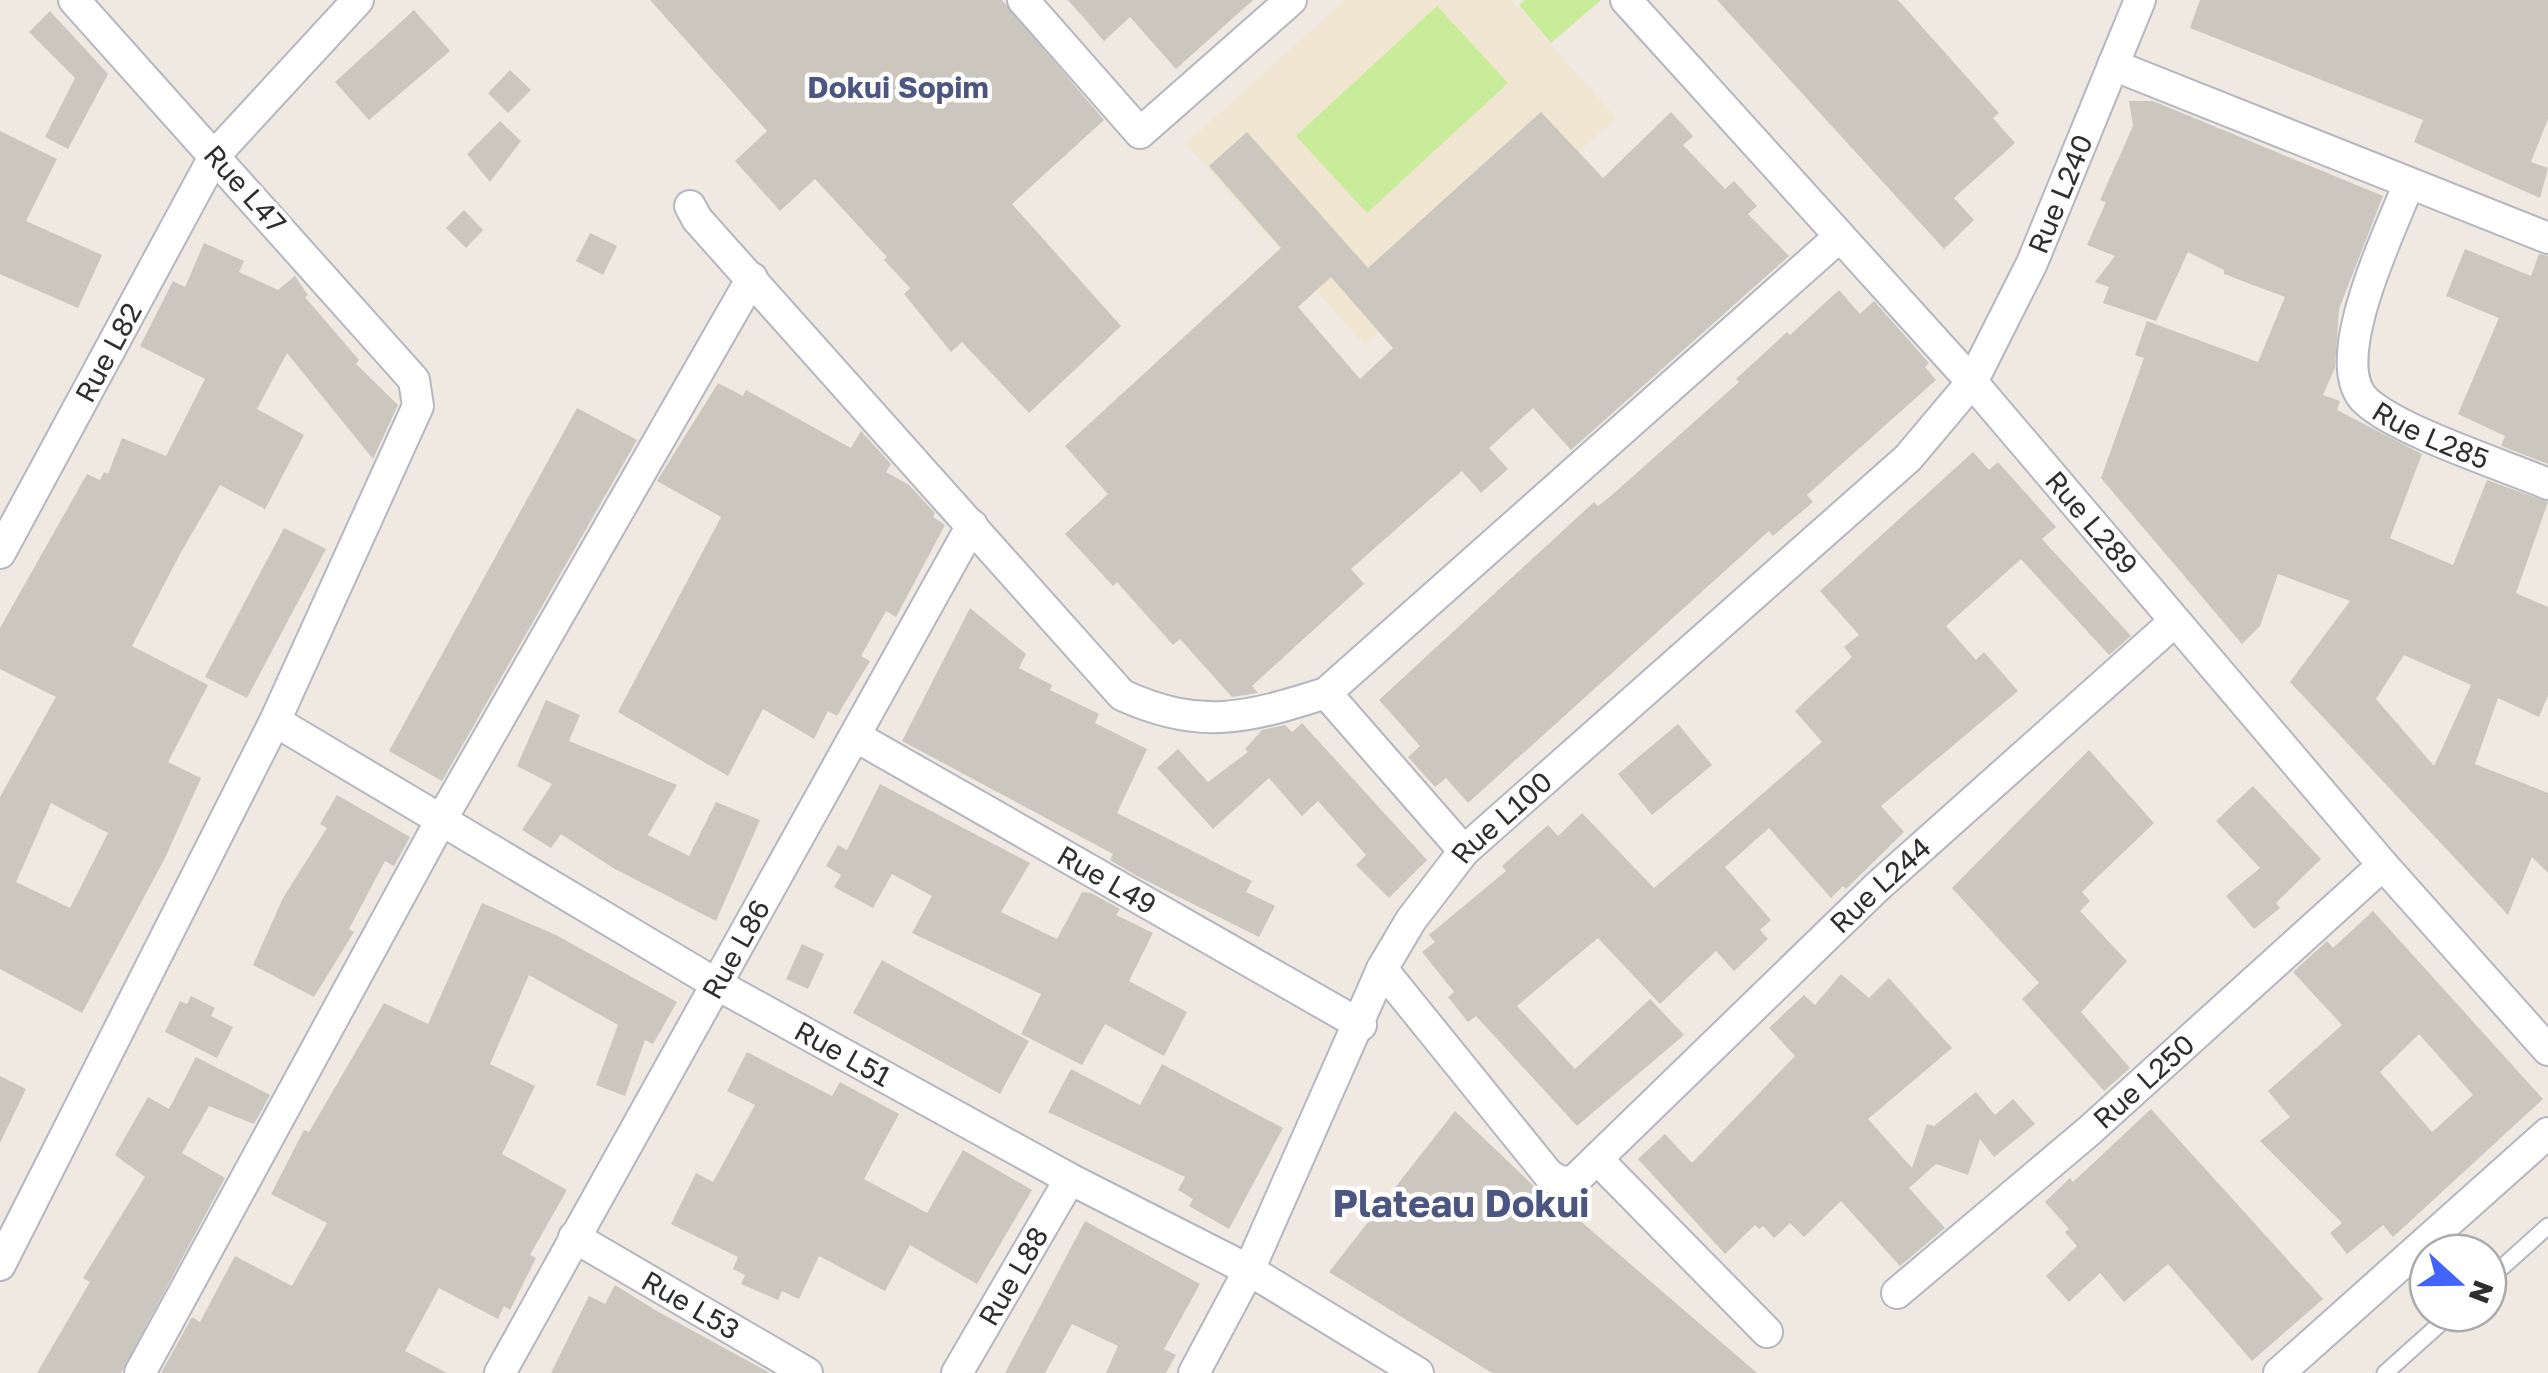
<svg xmlns="http://www.w3.org/2000/svg" width="2548" height="1373" font-family="'Golos Text',sans-serif">
	<style>
		.education { fill: #f0e6d1 }
		.pitch { fill: #c9ec9a }
		.building { fill: #cbc7bf; fill-rule: evenodd }
		.lines { fill: none; stroke-linecap: round; stroke-linejoin: round }
		.service-casing { stroke: #b4b7c1; stroke-width: 19 }
		.minor-casing { stroke: #b4b7c1; stroke-width: 34 }
		.service { stroke: #fff; stroke-width: 15 }
		.minor { stroke: #fff; stroke-width: 30 }
		.labels { text-anchor: middle; stroke-width: 9; stroke-linejoin: round; paint-order: stroke }
		.street-label { font-size: 28px; fill: #2e2e2e; stroke: #fff }
		.neighbourhood-label { font-size: 30px; font-weight: bold; fill: #4d5680; stroke: #fff }
		.district-label { font-size: 38px; font-weight: bold; fill: #4d5680; stroke: #fff }
	</style>
	<rect width="100%" height="100%" fill="#efe9e1"/>
	<path class="education" d="M1345,0H1511L1616,118L1365,345L1186,144Z"/>
	<path class="pitch" d="M1525,0H1601L1551,43L1519,5Z
		M1437,6L1508,83L1367,213L1296,136Z"/>
	<path class="building" d="M650,0H1002L1104,120L1012,204L1121,326L1029,413L962,342L951,352L904,294L910,288L884,260L887,257L815,179L780,211L735,161L767,131Z
		M1068,0H1253L1176,69L1130,17L1104,41Z
		M1717,0H1898L1999,113L1993,118L2015,143L1954,198L1974,220L1944,249Z
		M2200,0H2548V119L2531,162L2548,168L2540,198L2414,142L2423,120L2190,28Z
		M414,10L450,51L369,120L335,82Z
		M50,11L108,74L68,149L45,137L75,78L29,32Z
		M510,70L531,90L508,113L488,93Z
		M2129,101H2153L2383,196L2339,309L2335,368L2323,395L2340,401L2337,410L2422,454L2390,538L2453,565L2487,480L2548,502L2516,593L2548,607V695L2539,717L2498,698L2475,764L2548,793V873L2532,857L2508,915L2290,682L2350,601L2278,574L2260,626L2242,644L2101,478L2144,358L2135,355L2147,321L2258,362L2285,297L2224,274V270L2188,252L2156,321L2103,303L2109,287L2095,282L2115,256L2087,245L2106,202L2100,200L2133,126ZM2404,655L2471,685L2434,766L2376,699Z
		M1541,112L1603,178L1671,112L1693,136L1683,145L1725,189L1734,181L1757,206L1748,214L1789,256L1571,450L1533,408L1489,448L1508,469L1481,493L1462,471L1351,569L1364,584L1252,686L1258,693L1232,697L1180,639L1173,645L1117,582L1113,586L1065,534L1108,494L1065,446L1281,248L1209,166L1247,132L1368,268ZM1331,277L1393,348L1360,379L1298,307Z
		M500,121L521,141L490,182L467,154Z
		M0,131L57,159L26,221L102,255L78,308L0,274Z
		M464,210L483,230L466,248L446,228Z
		M590,233L617,246L603,275L576,261Z
		M204,243L244,261L239,272L278,290L295,276L308,295L305,297L359,360L356,364L398,405L373,459L287,353L257,409L304,435L265,509L220,485L180,554L132,646L208,685L168,762L201,778L165,858L82,1013L0,969V797L56,697L0,669V628L87,474L100,480L104,472L108,474L122,438L166,456L205,379L140,346L173,281L185,287ZM51,803L108,833L70,908L16,882Z
		M2465,249L2531,276L2539,254L2548,256V464L2501,446L2505,436L2458,414L2499,318L2446,296Z
		M1839,290L1860,314L1874,301L1929,363L1925,367L1936,380L1807,495L1813,502L1773,536L1769,531L1468,803L1446,778L1435,787L1408,757L1420,746L1379,700L1594,502L1598,506L1612,495L1739,382L1736,379L1787,332L1790,335Z
		M718,383L743,396L746,390L851,448L861,431L891,464L886,472L909,485L935,513L933,517L945,525L896,617L886,611L861,656L870,661L837,716L828,711L814,739L763,709L728,776L618,712L721,517L657,481Z
		M577,408L637,440L442,781L389,751Z
		M1973,452L1989,470L1998,462L2056,527L2042,539L2131,636L2109,655L2021,559L1946,626L1976,660L1984,652L2018,691L1881,806L1904,832L1846,889L1843,886L1831,898L1769,828L1725,867L1771,920L1760,930L1768,939L1734,971L1716,951L1660,1004L1598,938L1517,1006L1575,1069L1650,999L1684,1035L1577,1126L1476,1016L1468,1022L1448,997L1454,992L1422,952L1435,942L1429,935L1506,871L1502,866L1548,825L1558,836L1582,813L1654,888L1822,742L1795,711L1852,657L1844,647L1859,635L1820,591Z
		M284,528L326,549L247,698L205,677Z
		M970,608L1026,654L1019,668L1052,685L1050,690L1099,714L1095,723L1147,749L1117,813L1252,881L1246,892L1275,906L1259,937L1137,876L1110,860L1113,854L902,741Z
		M546,700L580,715L569,741L677,785L648,835L689,856L716,802L760,820L716,921L613,868L561,834L551,848L522,830L552,784L517,766Z
		M1302,723L1427,860L1389,898L1356,865L1366,855L1318,801L1302,816L1269,778L1213,829L1157,768L1178,749L1208,782L1248,752L1245,749L1262,730L1285,725L1292,732Z
		M1678,724L1712,765L1652,815L1618,774Z
		M2089,750L2154,823L2082,892L2090,901L2080,911L2127,961L2081,1012L2130,1068L2104,1091L2022,999L2039,983L1952,888Z
		M880,784L1030,863L1001,912L1057,939L1082,892L1091,893L1120,909L1116,915L1153,933L1129,981L1187,1012L1164,1056L1105,1024L1082,1065L1021,1034L1041,994L912,933L932,896L892,874L873,908L834,887L841,875L826,866L838,845L847,850Z
		M2253,786L2321,859L2276,903L2280,908L2254,929L2226,896L2260,868L2216,821Z
		M337,795L410,837L394,866L385,861L349,929L354,932L314,997L253,965L283,898L327,828L320,824Z
		M482,903L556,935L677,1002L653,1044L645,1040L625,1096L596,1085L618,1025L529,975L490,1064L535,1086L502,1154L567,1190L530,1255L536,1258L510,1310L504,1306L498,1319L439,1288L405,1351L447,1373H161L192,1317L200,1322L235,1256L292,1286L327,1223L271,1194L304,1130L309,1132L384,1003L428,1024Z
		M2373,911L2543,1099L2393,1237L2383,1225L2347,1254L2330,1233L2342,1223L2260,1141L2290,1117L2268,1091L2342,1025L2293,972L2327,941L2333,948ZM2419,1034L2473,1095L2432,1132L2380,1072Z
		M802,944L824,954L808,989L786,979Z
		M882,960L1029,1041L1000,1094L853,1013Z
		M1841,974L1869,998L1889,978L1952,1048L1868,1119L1912,1168L1927,1124L1934,1126L1976,1092L1995,1115L2013,1099L2035,1124L1994,1157L1980,1139L1968,1175L1936,1164L1909,1188L1945,1228L1900,1266L1841,1201L1804,1237L1790,1223L1774,1238L1763,1226L1759,1229L1755,1225L1725,1254L1638,1159L1665,1134L1692,1163L1795,1056L1769,1028L1804,995L1815,1005Z
		M191,996L215,1008L211,1016L233,1027L217,1058L165,1032L180,1001L187,1004Z
		M747,1052L832,1096L840,1082L899,1114L864,1179L927,1213L963,1150L1032,1190L977,1284L910,1245L885,1291L819,1256L799,1299L782,1291L778,1300L741,1284L745,1275L733,1269L738,1257L671,1224L696,1173L713,1182L755,1105L727,1091Z
		M196,1057L270,1095L254,1124L209,1106L182,1153L225,1178L121,1373H37L90,1282L83,1278L145,1177L115,1155L148,1097L169,1109Z
		M1162,1064L1283,1128L1229,1229L1189,1206L1193,1199L1178,1190L1185,1177L1048,1112L1071,1069L1140,1105Z
		M0,1076L26,1089L0,1143Z
		M2151,1109L2323,1299L2252,1361L2168,1264L2124,1302L2100,1273L2069,1302L2046,1276L2077,1246L2065,1232L2069,1229L2045,1202L2070,1178L2073,1182Z
		M1455,1111L1537,1189L1556,1200L1757,1373H1492L1329,1272Z
		M1085,1221L1200,1284L1164,1349L1176,1355L1166,1373H1106L1118,1346L1072,1324L1045,1373H1005Z
		M615,1285L655,1310L770,1373H551L589,1296L605,1304Z"/>
	<g class="lines">
		<g class="service-casing">
			<path id="service" d="M2488,1280L2548,1226
				M2385,1373L2452,1313"/>
		</g>
		<g class="minor-casing">
			<g id="minor">
				<path d="M1023,0L1140,133L1291,0"/>
				<path id="s1" d="M1626,0L1972,382L2383,865L2548,1050"/>
				<path d="M2113,65L2548,238"/>
				<path id="s2" d="M2409,183C2392,228 2324,363 2366,401C2398,431 2503,465 2548,484"/>
				<path d="M690,206L697,219L1122,695C1201,731 1247,718 1326,693L1838,238"/>
				<path id="s3" d="M0,553L215,155L358,0"/>
				<path d="M1326,693L1464,851"/>
				<path id="s4" d="M275,721L718,985L1070,1179L1249,1270L1418,1373"/>
				<path id="s5" d="M855,736L1361,1025"/>
				<path id="s6" d="M1382,969L1548,1174L1560,1182L1574,1181L1877,887L2174,622"/>
				<path d="M1597,1159L1767,1332"/>
				<path id="s7" d="M574,1237L807,1373"/>
				<path d="M0,1265L275,721L418,406L414,380L74,0"/>
				<path id="s8" d="M1897,1293L2089,1131L2383,865"/>
				<path d="M140,1373L440,822L752,278"/>
				<path id="s9" d="M500,1373L972,525"/>
				<path id="s10" d="M957,1373L1070,1179"/>
				<path id="s11" d="M1194,1373L1249,1270L1382,969L1411,920L1464,851L1908,458L1972,382L2032,263L2140,0"/>
				<path d="M2279,1373L2548,1133"/>
			</g>
		</g>
		<use href="#service" class="service"/>
		<use href="#minor" class="minor"/>
	</g>
	<g class="labels">
		<g class="street-label">
			<text transform="translate(245 189) rotate(48)" y="10">Rue L47</text>
			<text dy="10" stroke="none"><textPath href="#s11" startOffset="1490">Rue L240</textPath></text>
			<text dy="10" stroke="none"><textPath href="#s3" startOffset="228">Rue L82</textPath></text>
			<text dy="10" stroke="none"><textPath href="#s2" startOffset="305">Rue L285</textPath></text>
			<text dy="10" stroke="none"><textPath href="#s1" startOffset="700">Rue L289</textPath></text>
			<text dy="10" stroke="none"><textPath href="#s11" startOffset="640">Rue L100</textPath></text>
			<text dy="10" stroke="none"><textPath href="#s5" startOffset="290">Rue L49</textPath></text>
			<text dy="10" stroke="none"><textPath href="#s6" startOffset="718">Rue L244</textPath></text>
			<text dy="10" stroke="none"><textPath href="#s9" startOffset="485">Rue L86</textPath></text>
			<text dy="10" stroke="none"><textPath href="#s4" startOffset="658">Rue L51</textPath></text>
			<text dy="10" stroke="none"><textPath href="#s8" startOffset="325">Rue L250</textPath></text>
			<text dy="10" stroke="none"><textPath href="#s10" startOffset="112">Rue L88</textPath></text>
			<text dy="10" stroke="none"><textPath href="#s7" startOffset="135">Rue L53</textPath></text>
		</g>
		<g class="neighbourhood-label">
			<text x="898" y="98">Dokui Sopim</text>
		</g>
		<g class="district-label">
			<text x="1461" y="1217">Plateau Dokui</text>
		</g>
	</g>
	<g transform="translate(2458 1283) rotate(111)"><circle r="48" fill="#ffffff" stroke="#ababab" stroke-width="2.5"/>
	<path d="M0-8L18 38L0 25L-18 38Z" fill="#4264fb"/>
	<text y="-15" font-size="28" font-weight="bold" text-anchor="middle" fill="#2e2e2e">N</text>
	</g>
</svg>
